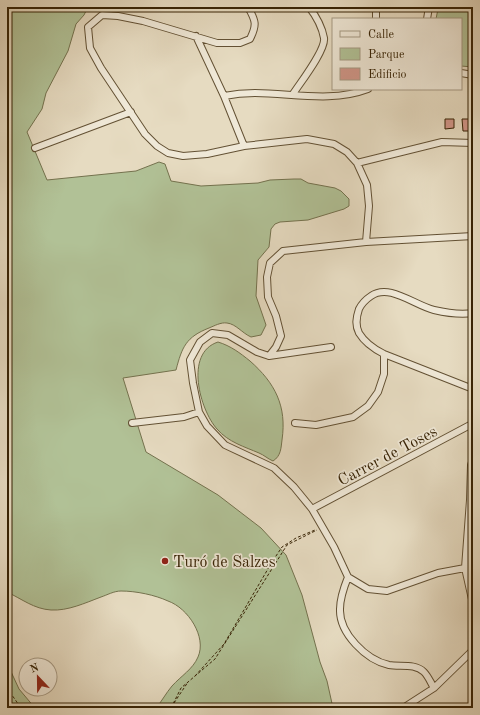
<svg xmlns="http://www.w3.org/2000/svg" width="480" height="715" font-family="'Old Standard TT',serif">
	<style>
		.green { fill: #b1c196; stroke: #74724e }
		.building { fill: #d19689; stroke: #372305 }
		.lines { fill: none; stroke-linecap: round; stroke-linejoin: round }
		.minor-casing { stroke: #635134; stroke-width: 8 }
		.path { stroke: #372305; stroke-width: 1; stroke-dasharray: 3 2; stroke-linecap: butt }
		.minor { stroke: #efe8d7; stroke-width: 6 }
		.poi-dot { fill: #8f2418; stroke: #efe8d7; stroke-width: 1.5 }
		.labels { text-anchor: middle; stroke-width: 3.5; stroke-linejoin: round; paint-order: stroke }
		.street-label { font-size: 16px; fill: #372305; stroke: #efe8d7 }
		.poi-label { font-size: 16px; fill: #372305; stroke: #efe8d7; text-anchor: start }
	</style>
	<rect width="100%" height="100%" fill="#e6dbc1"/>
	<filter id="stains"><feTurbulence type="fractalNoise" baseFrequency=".005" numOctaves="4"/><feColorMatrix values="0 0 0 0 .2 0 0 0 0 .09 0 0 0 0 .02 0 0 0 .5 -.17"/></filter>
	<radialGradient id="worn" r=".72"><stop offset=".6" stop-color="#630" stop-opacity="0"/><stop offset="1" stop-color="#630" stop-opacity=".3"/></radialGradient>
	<path class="green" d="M7,7H88L84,15L76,24L68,51L46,93L42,109L27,132L47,180L136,171L159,162L165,164L171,181L201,186L258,183L270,180L294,179H301L308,183L335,188L341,191L349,199V206L344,209L308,220L280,222L275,224L271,229L269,247L258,260L256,296L266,325L261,335L251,337C242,333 236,324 227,323C221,322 214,326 209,328C186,337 182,347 176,370L123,378L146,452L218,495L261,528L286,555L302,595L320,662L327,681L333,708H156C162,701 166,693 172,686C181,676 193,669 198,657C207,637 188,608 168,601C155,595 136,591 121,591C114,591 107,595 101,597C85,603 68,611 51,610C34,609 22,599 7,592Z
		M440,7H473V67L461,66V19H436L438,9Z
		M218,342C231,346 240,353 250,361C275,383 287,406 282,440C281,448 281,456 273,461C268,459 264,455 259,453C245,447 228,442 217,429C200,410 184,353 218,342Z
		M7,663L19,689L35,708H7Z"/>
	<path class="building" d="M445,119H454V128L445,129Z
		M462,119H473V131H463Z"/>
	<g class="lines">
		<g class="minor-casing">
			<path id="minor" d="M248,7C256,21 257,25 250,39L240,43H217L143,21L118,16L102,15L88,27L90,48L101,68L145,134L157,146L168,153L183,156L207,154L244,146L307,139L334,144L347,152L357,163L367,185L369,206L366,242
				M376,19V7
				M427,19L429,7
				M196,36L224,96L244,146
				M461,73L473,75
				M293,94C300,83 326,50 324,38C322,27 316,16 309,7
				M224,96C234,94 244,93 255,93C292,93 331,103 368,89
				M35,148L131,112
				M357,163L442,142L473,143
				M473,313C460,315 447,313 434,310C414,305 389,283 371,296C365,300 362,303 359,309C356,318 355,325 359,333C365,343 374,349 384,354L473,389
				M269,356L331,347
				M132,423L184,417L199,412
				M295,423L316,425L353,417L368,406L378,392L384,374V354
				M473,459L471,465L470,500L465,568L473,604
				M312,509L470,425L473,422
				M465,568L438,573L387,591L368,589L348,577L334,547L312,509L294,487L274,468L225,445L207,426L199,412L193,383L190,360L200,342L212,333L228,335L257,352L269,356L276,347L281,336L276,316L268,297L267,277L270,263L283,251L366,242L473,236
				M348,577C344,587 340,598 340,609C339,633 366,660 389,665C400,667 415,663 424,672C428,676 431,683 434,688
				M403,708L434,688L473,650"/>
		</g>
		<path class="path" d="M195,676L224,644L272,562L282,547L296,538L315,530
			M7,688L21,708
			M174,703L188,682
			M171,708L181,688L215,659L287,545L317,530"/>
		<use href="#minor" class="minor"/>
	</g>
	<circle class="poi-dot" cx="165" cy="561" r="4"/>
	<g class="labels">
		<g class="street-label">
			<text transform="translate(387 455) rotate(-28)" y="6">Carrer de Toses</text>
		</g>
		<g class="poi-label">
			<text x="173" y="567">Turó de Salzes</text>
		</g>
	</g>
	<rect width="480" height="715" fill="none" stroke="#e6dbc1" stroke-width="24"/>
	<rect x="8" y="8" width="464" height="699" fill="none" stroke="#372305" stroke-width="2"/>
	<rect x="12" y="12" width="456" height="691" fill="none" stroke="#372305"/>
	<rect x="332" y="18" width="130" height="72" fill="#efe8d7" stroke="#a59983"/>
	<rect x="340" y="31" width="20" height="6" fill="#efe8d7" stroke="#a59983"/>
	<text x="368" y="38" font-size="12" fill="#372305">Calle</text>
	<rect x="340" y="48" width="20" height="12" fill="#b1c196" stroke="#a59983"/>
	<text x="368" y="58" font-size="12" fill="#372305">Parque</text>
	<rect x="340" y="68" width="20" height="12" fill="#d19689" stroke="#a59983"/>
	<text x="368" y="78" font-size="12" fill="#372305">Edificio</text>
	<g transform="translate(38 677) rotate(338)"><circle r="19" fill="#efe8d7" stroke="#a59983"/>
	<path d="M0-3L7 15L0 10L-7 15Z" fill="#8f2418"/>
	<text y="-6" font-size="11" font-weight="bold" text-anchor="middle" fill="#372305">N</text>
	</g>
	<rect width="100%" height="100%" filter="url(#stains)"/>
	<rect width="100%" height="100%" fill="url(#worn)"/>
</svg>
